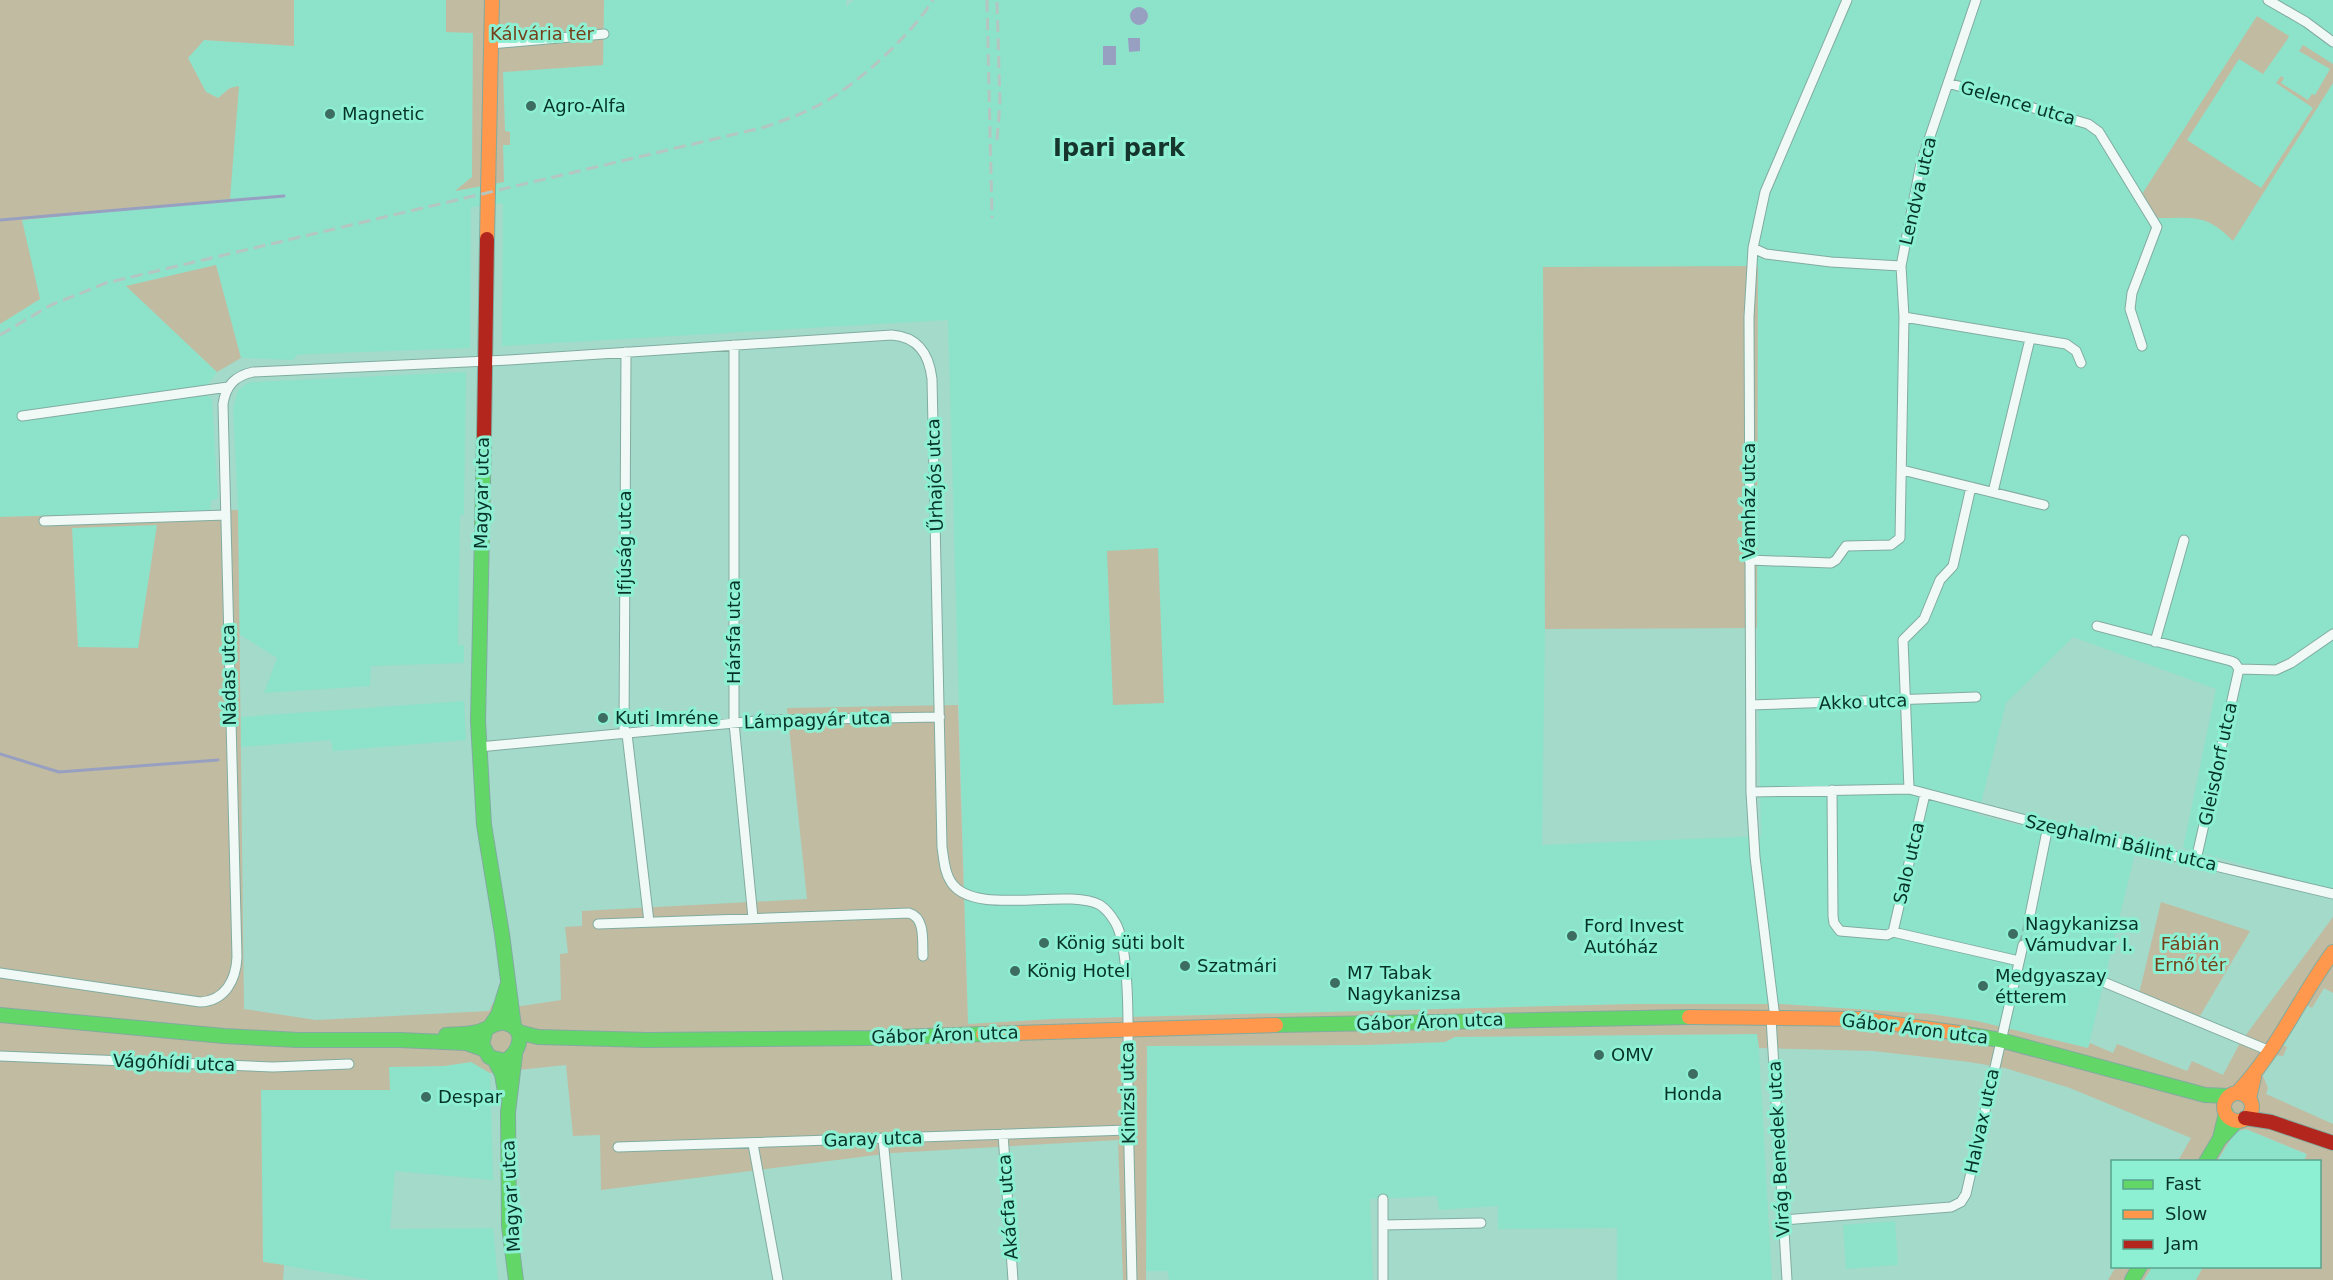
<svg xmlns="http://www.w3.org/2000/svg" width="2333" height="1280" font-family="'DejaVu Sans',sans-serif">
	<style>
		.built { fill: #8de2ca; fill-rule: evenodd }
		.green { fill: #c1bba1; fill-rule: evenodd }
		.water { fill: #98a0c2 }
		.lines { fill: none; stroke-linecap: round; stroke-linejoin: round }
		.stream { stroke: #98a0c2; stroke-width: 3 }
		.street-tunnel { stroke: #84b9aa; stroke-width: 9; stroke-dasharray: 9 4.5; stroke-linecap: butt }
		.street-casing { stroke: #81aca0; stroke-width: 11 }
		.fast-casing { stroke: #81aca0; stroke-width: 16 }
		.slow-casing { stroke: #81aca0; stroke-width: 16 }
		.jam-casing { stroke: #81aca0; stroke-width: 16 }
		.street { stroke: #f1f9f7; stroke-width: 9 }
		.fast { stroke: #63d668; stroke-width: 14 }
		.slow { stroke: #ff974d; stroke-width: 14 }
		.jam { stroke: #b3261e; stroke-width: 14 }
		.rail { stroke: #b5c6c1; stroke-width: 3; stroke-dasharray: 12 6; stroke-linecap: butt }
		.poi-dot { fill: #3d6d61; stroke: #8ef0d3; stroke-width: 2 }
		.labels { text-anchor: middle; stroke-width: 6; stroke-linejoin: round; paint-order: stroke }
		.park-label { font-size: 18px; fill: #754019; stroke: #8ef0d3 }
		.street-label { font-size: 18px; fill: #053328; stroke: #8ef0d3 }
		.poi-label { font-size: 18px; fill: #053328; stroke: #8ef0d3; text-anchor: start }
		.district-label { font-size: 24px; font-weight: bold; fill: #16352c; stroke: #8ef0d3 }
	</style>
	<rect width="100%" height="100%" fill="#a4daca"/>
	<path class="built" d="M294,0H446V32L473,33L472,177L456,190L504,181L503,145L510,132L505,131L503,72L603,65L604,0H846V7L854,0H2333V890L2183,848L2216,689L2073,637L2006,703L1978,815L2135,853L2088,1048L1977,1021L1931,1014L1781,1004H1634L1052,1019L968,1024L948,320L502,346L503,203L471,207L470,348L309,354L297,355L293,360L241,358L216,265L126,286L217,372L207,386L22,411V420L207,395L212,399L218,498L211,501L210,511L0,517V324L40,299L21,220L229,199V88L218,98L206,92L188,58L204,40L294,46ZM1544,267H1758L1757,628L1761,836L1542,845L1545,629Z
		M466,372L464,515H460L458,645H464V663L371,666L370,686L264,693L277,658L239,634L238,510L233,408L238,390L246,384L252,382Z
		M157,525L138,648L78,647L72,527Z
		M464,701L466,740L333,751L331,740L241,747V717Z
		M1758,1034L1772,1280H1617V1228L1498,1229V1206L1439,1210L1437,1196L1370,1199L1373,1280H1169L1168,1271H1146L1147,1046L1366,1045L1445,1042L1455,1037Z
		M471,1062L490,1073L493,1180L395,1171L390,1229L493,1228L498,1280H371L263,1262L261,1090H389V1067L444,1066Z
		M2246,1129L2307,1155L2304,1161L2217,1162L2235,1132Z
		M1895,1221L1898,1265L1846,1269L1843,1225Z
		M2152,1267H2203L2196,1280H2144Z"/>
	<path class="green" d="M0,0H294V46L204,40L188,58L206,92L218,98L230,88L239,86L230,199L22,220L40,299L0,324Z
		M446,0H604L603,65L503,72L505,131L510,132V145H503L504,182L455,191L472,177L473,33L446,32Z
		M2257,16L2289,36L2287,40L2263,74L2239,59L2187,140L2261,188L2313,108L2276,83L2281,76L2284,78L2281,83L2308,100L2312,94L2315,95L2330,69L2299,51L2303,45L2333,64V83L2233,241C2206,213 2193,218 2157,218L2142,194Z
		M216,265L241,358L217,372L126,286Z
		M1758,266L1757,628L1545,629L1543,267Z
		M238,510L244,1009L316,1020L489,1011L493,1003L522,1006L561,1000L560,954L568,953L565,927L582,926V911L807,899L787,708L958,705L968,1024L1052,1019L1634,1004H1781L1930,1014L1977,1021L2088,1048L2090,1043L2113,1053L2117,1044L2187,1071L2192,1061L2223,1075L2240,1043L2333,917V993L2324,988L2312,1008L2305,1004L2281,1044L2287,1047L2283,1056L2274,1055L2263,1076L2268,1088L2266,1094L2333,1124V1280H2196L2203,1267L2320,1266V1162L2304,1161L2307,1154L2246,1129L2235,1132L2217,1161H2178L2191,1138L2070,1088L2005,1068L1969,1062L1873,1051L1759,1048L1757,1034L1455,1037L1445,1042L1366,1045L1147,1046L1146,1280H1123L1118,1140L892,1153L601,1190L600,1135L573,1136L566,1065L490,1073L471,1062L444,1066L389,1067L390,1090H261L263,1262L284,1265L283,1280H0V517ZM157,525L138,648L78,647L72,528Z
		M1158,548L1164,703L1113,705L1107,551Z
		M2161,902L2250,931L2200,1016L2139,994Z
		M2116,1267H2152L2144,1280H2108Z"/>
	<path class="water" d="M1130 16a9 9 0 1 1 18 0a9 9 0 1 1-18 0Z
		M1128,38H1140V51L1129,52Z
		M1103,46H1116V65H1103Z"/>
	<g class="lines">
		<path class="stream" d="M0,220L284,196
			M0,754L59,772L218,760"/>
		<path class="street-tunnel" d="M2023,945L2029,920"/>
		<g class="street-casing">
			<path id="street" d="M2268,0L2306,22L2333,42
				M491,44L604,34
				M1948,83L2088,124L2099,132L2157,227L2132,293L2130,309L2142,346
				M1753,248L1766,254L1831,262L1901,266
				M1904,317L2066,344L2076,351L2081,363
				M734,345V723L753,918
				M22,416L228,387
				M1902,470L2044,505
				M1993,492L2030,339
				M44,521L226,515
				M1749,560L1831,563L1836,560L1846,546L1891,545L1900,538L1904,317L1901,266L1921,163L1976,0
				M2097,626L2231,661L2235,663L2239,669
				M2155,642L2184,540
				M1751,705L1976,697
				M624,734L626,352
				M627,734L649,922
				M479,747L766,720L940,717
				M1909,789L1903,640L1924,619L1940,580L1953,566L1971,487
				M1832,790L1833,916L1834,923L1840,931L1887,935L1893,932L2019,961
				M1751,792L1909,789L2048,826L2333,894
				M2196,860L2239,669L2276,670L2291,663L2333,634
				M2029,920L2048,826
				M598,924L909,913C926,918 922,942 923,956
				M1893,932L1925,794
				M0,973L200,1002C225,1001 236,980 237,957L223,404C226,385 235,376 253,372L509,360L892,335C918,337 929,354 932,379L942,847C944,859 944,872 951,882C974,918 1066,887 1100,905C1106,909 1112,917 1115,922C1133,950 1127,1069 1128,1107C1129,1165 1131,1222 1132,1280
				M2101,981L2270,1051
				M1771,1018L1787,1280
				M1775,1018L1755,857L1751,792L1749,317L1753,248L1765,192L1847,0
				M0,1056L273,1067L349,1064
				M1003,1134L1013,1280
				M883,1139L897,1280
				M753,1144L778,1280
				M618,1147L1128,1130
				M1383,1199V1280
				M1783,1220L1951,1207L1961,1202L1966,1194L2023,945
				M1383,1225L1481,1223"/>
		</g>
		<g class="fast-casing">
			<path id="fast" d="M484,436L478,721L484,825L502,934L514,1027
				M0,1015L224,1036L298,1040H400L466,1043L483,1049
				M491,1025L498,1015L507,986
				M1276,1025L1689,1017
				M518,1032L538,1037L647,1040L870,1038L983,1034
				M1966,1034L2000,1040L2205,1095L2229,1096
				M446,1035C460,1034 475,1035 488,1028C493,1025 498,1022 505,1023C528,1028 520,1053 505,1061L489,1057L482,1044L486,1029
				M515,1055L508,1112L509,1226L516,1280
				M494,1059L502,1074L505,1092
				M2220,1138L2226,1113
				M2206,1162L2219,1140L2237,1121
				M2132,1280L2140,1266"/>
		</g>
		<g class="slow-casing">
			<path id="slow" d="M487,239L492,0
				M1689,1017L1860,1019L1966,1034
				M983,1034L1276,1025
				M2237,1093C2277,1051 2299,998 2333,952
				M2224 1107a14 14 0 1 1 28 0a14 14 0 1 1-28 0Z
				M2249,1099L2254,1077"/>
		</g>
		<g class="jam-casing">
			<path id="jam" d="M484,436L487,239
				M2245,1118L2271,1122L2333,1143"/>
		</g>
		<use href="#street" class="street"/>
		<use href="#fast" class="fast"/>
		<use href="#slow" class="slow"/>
		<use href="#jam" class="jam"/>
		<path class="rail" d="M987,0L992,218
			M997,140L1000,104L997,0
			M0,335L51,305L106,283L765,127C784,120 803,114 821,104C858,84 911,35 933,0"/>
	</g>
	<g class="poi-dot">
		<circle cx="531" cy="106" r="6"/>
		<circle cx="330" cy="114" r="6"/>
		<circle cx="603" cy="718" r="6"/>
		<circle cx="2013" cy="934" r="6"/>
		<circle cx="1572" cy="936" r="6"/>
		<circle cx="1044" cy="943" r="6"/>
		<circle cx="1185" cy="966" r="6"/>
		<circle cx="1015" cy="971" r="6"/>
		<circle cx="1335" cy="983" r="6"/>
		<circle cx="1983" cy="986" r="6"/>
		<circle cx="1599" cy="1055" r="6"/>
		<circle cx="1693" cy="1074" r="6"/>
		<circle cx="426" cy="1097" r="6"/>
	</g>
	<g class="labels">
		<g class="park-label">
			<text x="542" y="40">Kálvária tér</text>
			<text x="2190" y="950">Fábián<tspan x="2190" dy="21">Ernő tér</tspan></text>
		</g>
		<g class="street-label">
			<text transform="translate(2018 103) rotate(16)" y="6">Gelence utca</text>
			<text transform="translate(1918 191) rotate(-77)" y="6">Lendva utca</text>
			<text transform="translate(935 475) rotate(-92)" y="6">Űrhajós utca</text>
			<text transform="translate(482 493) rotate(-89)" y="6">Magyar utca</text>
			<text transform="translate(1749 501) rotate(-90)" y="6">Vámház utca</text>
			<text transform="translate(625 543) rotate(-90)" y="6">Ifjúság utca</text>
			<text transform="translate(734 632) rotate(-90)" y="6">Hársfa utca</text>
			<text transform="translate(229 675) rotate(-91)" y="6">Nádas utca</text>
			<text transform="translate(1863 702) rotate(-2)" y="6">Akko utca</text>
			<text transform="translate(817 720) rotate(-2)" y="6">Lámpagyár utca</text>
			<text transform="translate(2218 764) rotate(-78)" y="6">Gleisdorf utca</text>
			<text transform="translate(2121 843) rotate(13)" y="6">Szeghalmi Bálint utca</text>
			<text transform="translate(1909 863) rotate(-77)" y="6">Salo utca</text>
			<text transform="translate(1430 1022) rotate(-2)" y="6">Gábor Áron utca</text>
			<text transform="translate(1915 1029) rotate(7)" y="6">Gábor Áron utca</text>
			<text transform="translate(945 1035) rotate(-2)" y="6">Gábor Áron utca</text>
			<text transform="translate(174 1063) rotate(2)" y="6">Vágóhídi utca</text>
			<text transform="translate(1128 1093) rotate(-91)" y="6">Kinizsi utca</text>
			<text transform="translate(1982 1121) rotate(-78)" y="6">Halvax utca</text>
			<text transform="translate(873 1139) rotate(-2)" y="6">Garay utca</text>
			<text transform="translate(1779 1149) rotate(-93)" y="6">Virág Benedek utca</text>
			<text transform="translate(511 1196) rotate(-93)" y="6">Magyar utca</text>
			<text transform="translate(1008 1207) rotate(-94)" y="6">Akácfa utca</text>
		</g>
		<g class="poi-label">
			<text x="543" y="112">Agro-Alfa</text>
			<text x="342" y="120">Magnetic</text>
			<text x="615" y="724">Kuti Imréne</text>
			<text x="2025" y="930">Nagykanizsa<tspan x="2025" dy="21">Vámudvar I.</tspan></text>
			<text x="1584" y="932">Ford Invest<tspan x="1584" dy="21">Autóház</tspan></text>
			<text x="1056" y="949">König süti bolt</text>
			<text x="1197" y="972">Szatmári</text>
			<text x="1027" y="977">König Hotel</text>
			<text x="1347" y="979">M7 Tabak<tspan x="1347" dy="21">Nagykanizsa</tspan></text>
			<text x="1995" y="982">Medgyaszay<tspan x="1995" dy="21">étterem</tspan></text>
			<text x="1611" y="1061">OMV</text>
			<text x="1693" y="1100" text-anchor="middle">Honda</text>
			<text x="438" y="1103">Despar</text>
		</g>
		<g class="district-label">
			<text x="1119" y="156">Ipari park</text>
		</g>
	</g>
	<rect x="2111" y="1160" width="210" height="108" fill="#8ef0d3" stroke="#57a48f" stroke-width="1.5"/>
	<rect x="2123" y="1180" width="30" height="9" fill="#63d668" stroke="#57a48f" stroke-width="1.5"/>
	<text x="2165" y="1190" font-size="18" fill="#053328">Fast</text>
	<rect x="2123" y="1210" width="30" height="9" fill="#ff974d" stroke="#57a48f" stroke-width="1.5"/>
	<text x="2165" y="1220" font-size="18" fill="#053328">Slow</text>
	<rect x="2123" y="1240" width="30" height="9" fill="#b3261e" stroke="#57a48f" stroke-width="1.5"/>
	<text x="2165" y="1250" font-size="18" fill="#053328">Jam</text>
</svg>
